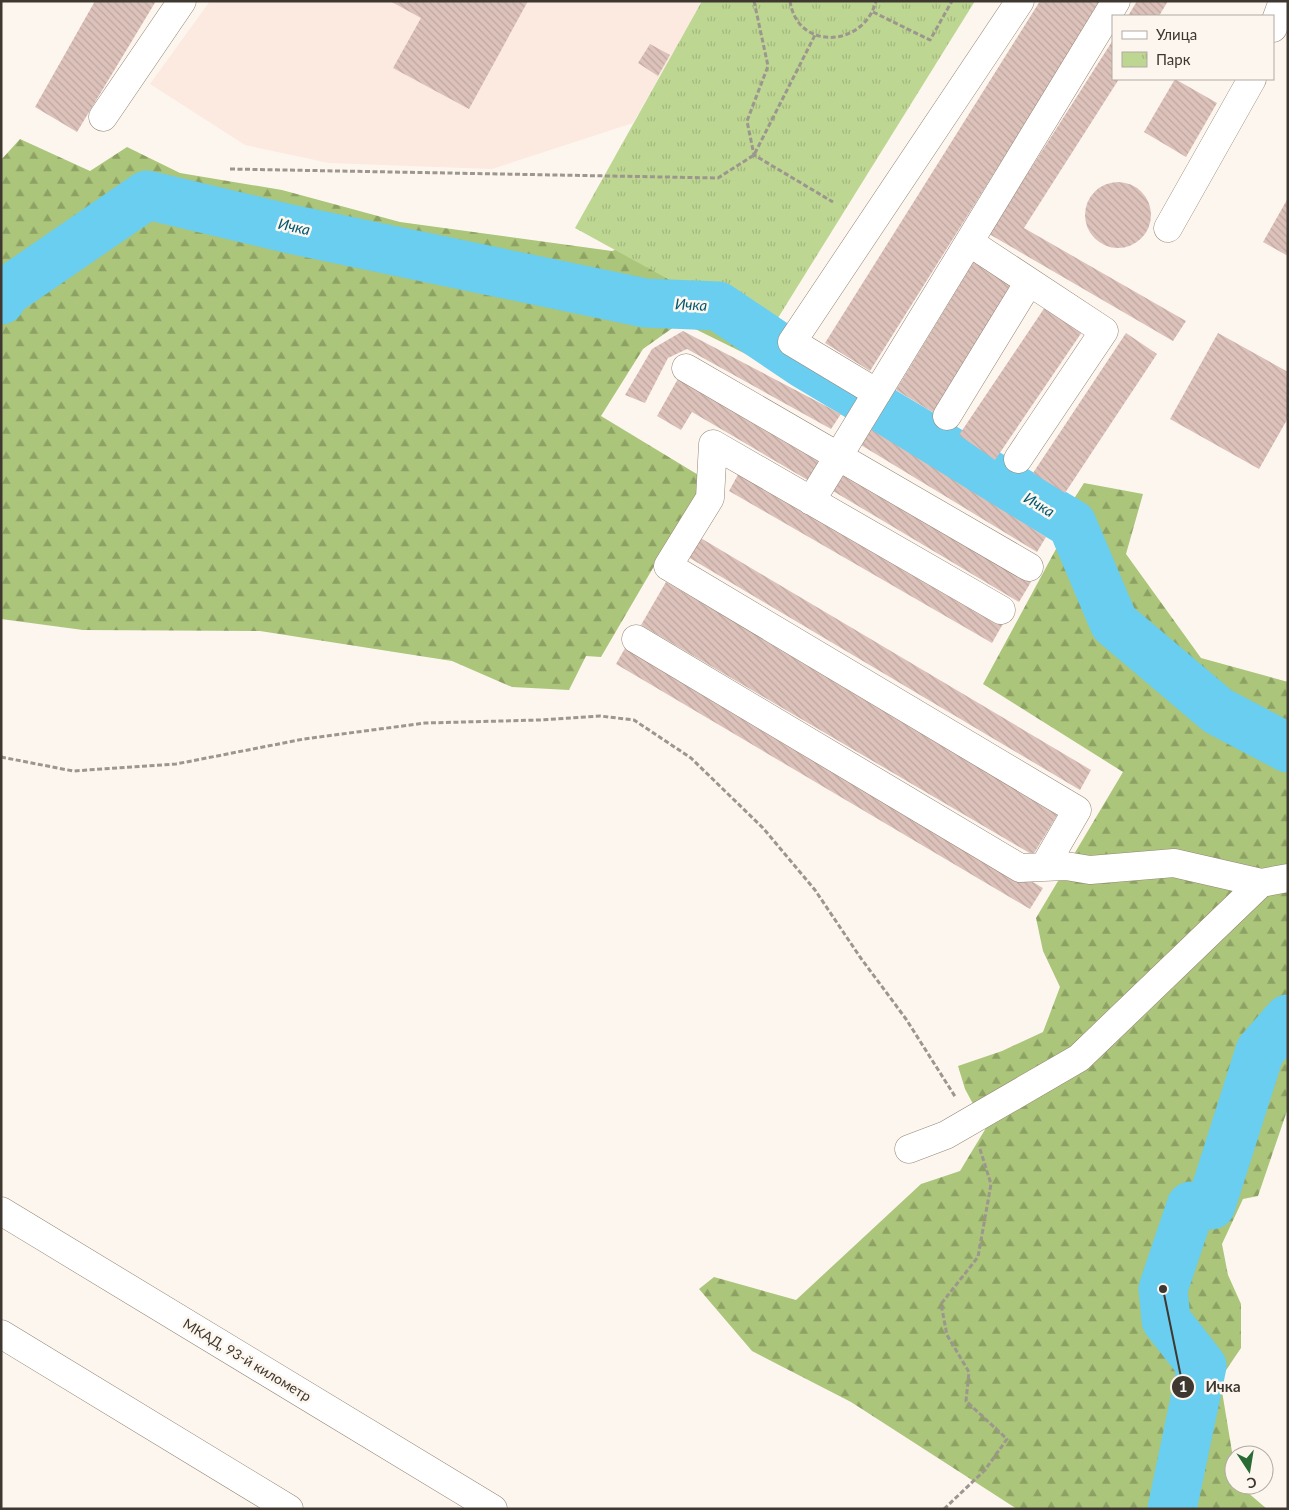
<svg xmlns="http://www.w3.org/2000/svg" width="1289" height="1510" font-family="Lato,sans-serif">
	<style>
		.education { fill: #fce9e0 }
		.forest { fill: url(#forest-firs) }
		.park { fill: url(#park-tufts) }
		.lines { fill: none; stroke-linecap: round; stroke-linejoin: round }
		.river { stroke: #69ceef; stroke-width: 49 }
		.building { fill: url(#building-back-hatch) }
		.minor-casing { stroke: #958675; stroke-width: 29 }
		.highway-casing { stroke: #958675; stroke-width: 29 }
		.path { stroke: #9d968f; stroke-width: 3; stroke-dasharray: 5 2.5; stroke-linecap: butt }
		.minor { stroke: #fff; stroke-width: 28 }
		.highway { stroke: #fff; stroke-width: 28 }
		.labels { text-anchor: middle; stroke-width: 5; stroke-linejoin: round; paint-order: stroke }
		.street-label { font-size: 14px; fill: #3e3830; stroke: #fdf6ef }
		.water-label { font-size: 15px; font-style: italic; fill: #005970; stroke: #fdf6ef }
		.leader { fill: none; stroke: #3e3830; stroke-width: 2 }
		.callout-dot { fill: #3e3830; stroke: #fdf6ef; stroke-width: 2 }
		.mark-label { font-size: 15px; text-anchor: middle; font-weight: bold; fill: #fff }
		.callout-label { font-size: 15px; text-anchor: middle; font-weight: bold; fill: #3e3830; stroke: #fdf6ef; stroke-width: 5; stroke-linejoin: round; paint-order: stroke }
	</style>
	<defs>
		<pattern id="forest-firs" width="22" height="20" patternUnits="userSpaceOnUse" patternTransform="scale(1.25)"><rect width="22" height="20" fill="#abc57a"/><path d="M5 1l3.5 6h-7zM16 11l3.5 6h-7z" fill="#8da164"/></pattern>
		<pattern id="park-tufts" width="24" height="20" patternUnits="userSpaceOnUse" patternTransform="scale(1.25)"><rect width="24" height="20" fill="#bdd692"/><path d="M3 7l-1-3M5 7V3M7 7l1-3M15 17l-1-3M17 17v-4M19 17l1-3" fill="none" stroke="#a4b87e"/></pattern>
		<pattern id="building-back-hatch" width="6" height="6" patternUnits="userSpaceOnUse" patternTransform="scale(1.25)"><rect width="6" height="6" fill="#dcc2ba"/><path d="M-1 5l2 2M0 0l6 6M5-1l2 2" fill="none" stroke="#bea7a0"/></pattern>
	</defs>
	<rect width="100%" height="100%" fill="#fdf6ef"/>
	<path class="education" d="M210,1H702L633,123L492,169L329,163L245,145L150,84Z"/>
	<path class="forest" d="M20,139L90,171L127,147L180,173L282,190L400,222L612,251L709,217L764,257L768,334L1063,516L1084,483L1143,494L1126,554L1201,658L1288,682V1108L1258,1196L1243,1199L1222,1244L1228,1275L1241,1304V1348L1220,1379L1234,1464V1485H1239L1267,1509H1017L851,1402L752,1351L699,1289L714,1277L796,1300L921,1184L960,1171L986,1128L965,1089L958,1066L1002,1051L1043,1032L1060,987L1043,951L1036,918L1123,772L983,684L1063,536L835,398L681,322L643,349L601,416L705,479L601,657L586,656L569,690L512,687L452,661L260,631L83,630L1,619V160Z"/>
	<path class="park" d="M702,1H975L768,334L575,228Z"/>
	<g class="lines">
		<path class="river" d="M1,300L3,294L147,195L290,229L645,303L718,306L804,364L1072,524L1114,623L1218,711L1288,748
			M1172,1509L1202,1366L1166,1320L1163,1289L1191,1206L1211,1205L1260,1051L1288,1019"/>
	</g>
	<path class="building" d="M95,1H156L77,132L35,107Z
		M390,1H528L469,109L393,68L421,18Z
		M1040,1H1102L870,371L825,343Z
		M1137,1H1168L1159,16H1128Z
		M1113,40V79H1119L1024,228L1186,321L1173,341L989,234Z
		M650,44L670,55L658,76L638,63Z
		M1175,79L1217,103L1186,157L1144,132Z
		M1085 215a33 33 0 1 1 66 0a33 33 0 1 1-66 0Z
		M1288,198V256L1263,242Z
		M976,258L1014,281L934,413L896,390Z
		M1045,307L1082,332L995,460L959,435Z
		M683,331L841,414L831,429L687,349L668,358L645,403L625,395L652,349Z
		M1126,333L1157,354L1065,493L1033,473Z
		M1218,333L1288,372V418L1259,469L1170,419Z
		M679,377L824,460L811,482L692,412L681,430L657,416Z
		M870,429L1046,537L1037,552L861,445Z
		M740,471L1004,622L992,643L729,491Z
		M845,471L1031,582L1019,602L833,491Z
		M699,537L1091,770L1080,790L688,557Z
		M666,582L1059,812L1033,855L641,625Z
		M628,643L1043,888L1030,909L616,664Z"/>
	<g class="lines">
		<g class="minor-casing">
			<path id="minor" d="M1273,28L1283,1
				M103,117L182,1
				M1168,228L1252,79
				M969,242L1104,331L1018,459
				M686,368L1029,567
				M877,393L792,342L1020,1
				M947,416L1029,282
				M811,501L1116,1
				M1001,610L713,444L710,498L668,566L1077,810L1044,867
				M636,639L1020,868L1066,866L1090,870L1174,863L1261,883
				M909,1149L946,1135L1079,1058L1261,883L1288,878"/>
		</g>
		<g class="highway-casing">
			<path id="highway" d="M1,1211L493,1509
				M1,1334L289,1509"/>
		</g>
		<path class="path" d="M754,1L768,66L747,121L754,155L833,202
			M790,1C797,51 864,48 876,1
			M873,12L930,40L952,1
			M230,169L718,178L754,155L815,35
			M1,757L73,771L176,764L304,739L425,723L540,720L600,716L634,720L691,758L763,828L815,890L860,957L906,1019L956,1098
			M944,1509L985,1470L1007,1439L966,1401L969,1372L947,1335L941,1304L978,1257L991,1184L979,1146"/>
		<use href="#minor" class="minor"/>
		<use href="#highway" class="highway"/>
	</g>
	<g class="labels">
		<g class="street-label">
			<text transform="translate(247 1360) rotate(31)" y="5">МКАД, 93-й километр</text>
		</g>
		<g class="water-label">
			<text transform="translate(294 227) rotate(12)" y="5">Ичка</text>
			<text transform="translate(691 305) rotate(3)" y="5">Ичка</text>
			<text transform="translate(1039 505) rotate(31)" y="5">Ичка</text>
		</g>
	</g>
	<path class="leader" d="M1163 1289L1183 1387"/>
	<g class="callout-dot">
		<circle cx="1163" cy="1289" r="5"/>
		<circle cx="1183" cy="1387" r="12"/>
	</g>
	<g class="mark-label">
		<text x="1183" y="1392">1</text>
	</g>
	<g class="callout-label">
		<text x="1223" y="1392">Ичка</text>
	</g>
	<rect width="1289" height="1510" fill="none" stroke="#3e3830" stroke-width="5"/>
	<rect x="1112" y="15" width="162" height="65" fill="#fdf6ef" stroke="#b1aaa3"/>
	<rect x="1122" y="31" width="25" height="8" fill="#ffffff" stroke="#b1aaa3"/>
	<text x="1156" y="40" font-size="15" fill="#3e3830">Улица</text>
	<rect x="1122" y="52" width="25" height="15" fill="url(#park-tufts)" stroke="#b1aaa3"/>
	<text x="1156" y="65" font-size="15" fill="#3e3830">Парк</text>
	<g transform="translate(1249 1470) rotate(168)"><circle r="24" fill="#fdf6ef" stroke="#b1aaa3"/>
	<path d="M0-4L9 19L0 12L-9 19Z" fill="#296b35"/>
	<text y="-8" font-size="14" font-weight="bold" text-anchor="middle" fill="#3e3830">С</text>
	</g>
</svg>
